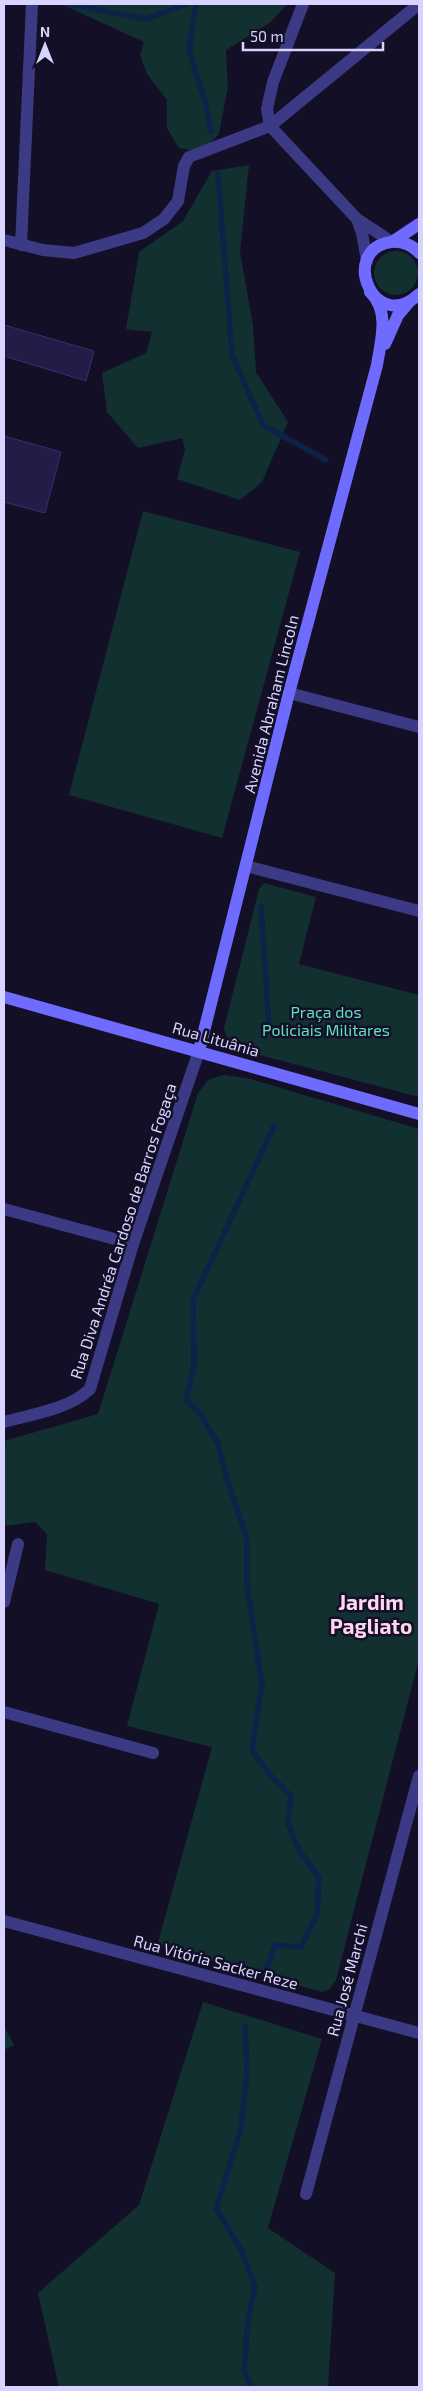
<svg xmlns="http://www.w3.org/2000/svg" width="423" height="2391" font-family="'Exo 2',sans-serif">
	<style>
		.green { fill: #12302f }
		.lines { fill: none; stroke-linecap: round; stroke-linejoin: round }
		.stream { stroke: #0c2248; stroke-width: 5.5 }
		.building { fill: #241b47; stroke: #3b2d73 }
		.street { stroke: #3d3a85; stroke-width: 12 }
		.secondary { stroke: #6f6bff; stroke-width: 12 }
		.labels { text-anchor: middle; stroke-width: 5; stroke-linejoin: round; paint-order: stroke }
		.street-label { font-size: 16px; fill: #d9d4ff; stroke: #130f26 }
		.park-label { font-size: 16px; fill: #5fe0c0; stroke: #130f26 }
		.district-label { font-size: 21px; font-weight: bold; fill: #ffd6f0; stroke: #130f26 }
	</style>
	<rect width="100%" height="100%" fill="#130f26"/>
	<path class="green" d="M61,4H287L271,22L226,50L228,87L219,134L201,152L179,148L167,128V100L147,74L140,55L144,42Z
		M249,165L240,252L253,325L256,372L288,422L262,482L240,500L177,479L185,449L182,438L138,448L107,412L102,373L146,353L152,332L126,329L139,252L183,221L212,171Z
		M374 273a22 22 0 1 1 44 0a22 22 0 1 1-44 0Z
		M143,511L300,552L222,838L69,795Z
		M264,883L316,897L299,964L419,995V1097L252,1053C236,1047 228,1046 224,1028L259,889Z
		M223,1075L247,1078L419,1129V1659L336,1980L330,1989L322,1992L157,1946L212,1747L127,1726L159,1604L45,1570L47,1534L35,1522L4,1526V1441L98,1414L198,1093L208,1080Z
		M203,2002L322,2039L268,2228L335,2273L328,2387H59L38,2293L139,2205Z
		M4,2026L14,2045L4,2050Z"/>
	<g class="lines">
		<path class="stream" d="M68,4L146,19L187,4
			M196,4L189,50L206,105L211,132
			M218,174L232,355L263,425L326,460
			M261,907L269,1026
			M264,1976L275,1945L301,1947L317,1915L319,1877L300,1852L288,1824L291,1796L271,1776L252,1750L262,1684L247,1586V1539L229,1486L218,1444L202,1416L186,1399L194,1366L193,1300L274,1126
			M245,2027L247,2072L241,2128L216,2209L241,2249L255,2287L248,2319L244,2369L251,2387"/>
	</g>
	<path class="building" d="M4,325L94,351L86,381L4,356Z
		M4,436L61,452L45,513L4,502Z"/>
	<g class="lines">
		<path class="street" d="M270,126L357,219L392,242
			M270,126L267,109L273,82L303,4
			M357,219L362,233L367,261
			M4,240L43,250L74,253L143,233L164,219L178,201L184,166L189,157L270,126L419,4
			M21,245L32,4
			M289,693L419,727
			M246,866L419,911
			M4,1209L133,1244
			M4,1422C32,1414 68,1410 90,1389L133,1244L199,1051
			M4,1602L18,1544
			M4,1712L153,1753
			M4,1921L419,2033
			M306,2194L419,1776"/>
		<path class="secondary" d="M392,242L419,224
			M419,253C413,245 402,241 391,242C338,250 375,336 419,294
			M385,344L398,315L410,301
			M4,997L419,1114
			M199,1051L289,693L377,365C381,340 390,311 370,292"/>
	</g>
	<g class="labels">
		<g class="street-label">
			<text transform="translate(271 704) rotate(-76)" y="6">Avenida Abraham Lincoln</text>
			<text transform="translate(216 1039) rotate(16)" y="6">Rua Lituânia</text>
			<text transform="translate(123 1231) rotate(-72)" y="6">Rua Diva Andréa Cardoso de Barros Fogaça</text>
			<text transform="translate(216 1962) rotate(15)" y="6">Rua Vitória Sacker Reze</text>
			<text transform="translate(347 1980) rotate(-75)" y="6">Rua José Marchi</text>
		</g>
		<g class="park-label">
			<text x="326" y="1018">Praça dos<tspan x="326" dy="18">Policiais Militares</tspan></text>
		</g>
		<g class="district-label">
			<text x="371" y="1610">Jardim<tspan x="371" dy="24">Pagliato</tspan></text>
		</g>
	</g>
	<rect width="423" height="2391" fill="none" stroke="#d9d4ff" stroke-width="10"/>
	<g transform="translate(45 45)" stroke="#130f26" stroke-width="4" paint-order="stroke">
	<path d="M0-4L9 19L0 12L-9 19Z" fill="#d9d4ff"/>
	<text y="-8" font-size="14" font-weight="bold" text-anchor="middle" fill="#d9d4ff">N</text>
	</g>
	<path d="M243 42v8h140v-8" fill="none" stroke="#d9d4ff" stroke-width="2.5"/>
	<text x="250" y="42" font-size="15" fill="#d9d4ff" stroke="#130f26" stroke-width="4" paint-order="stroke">50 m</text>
</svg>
